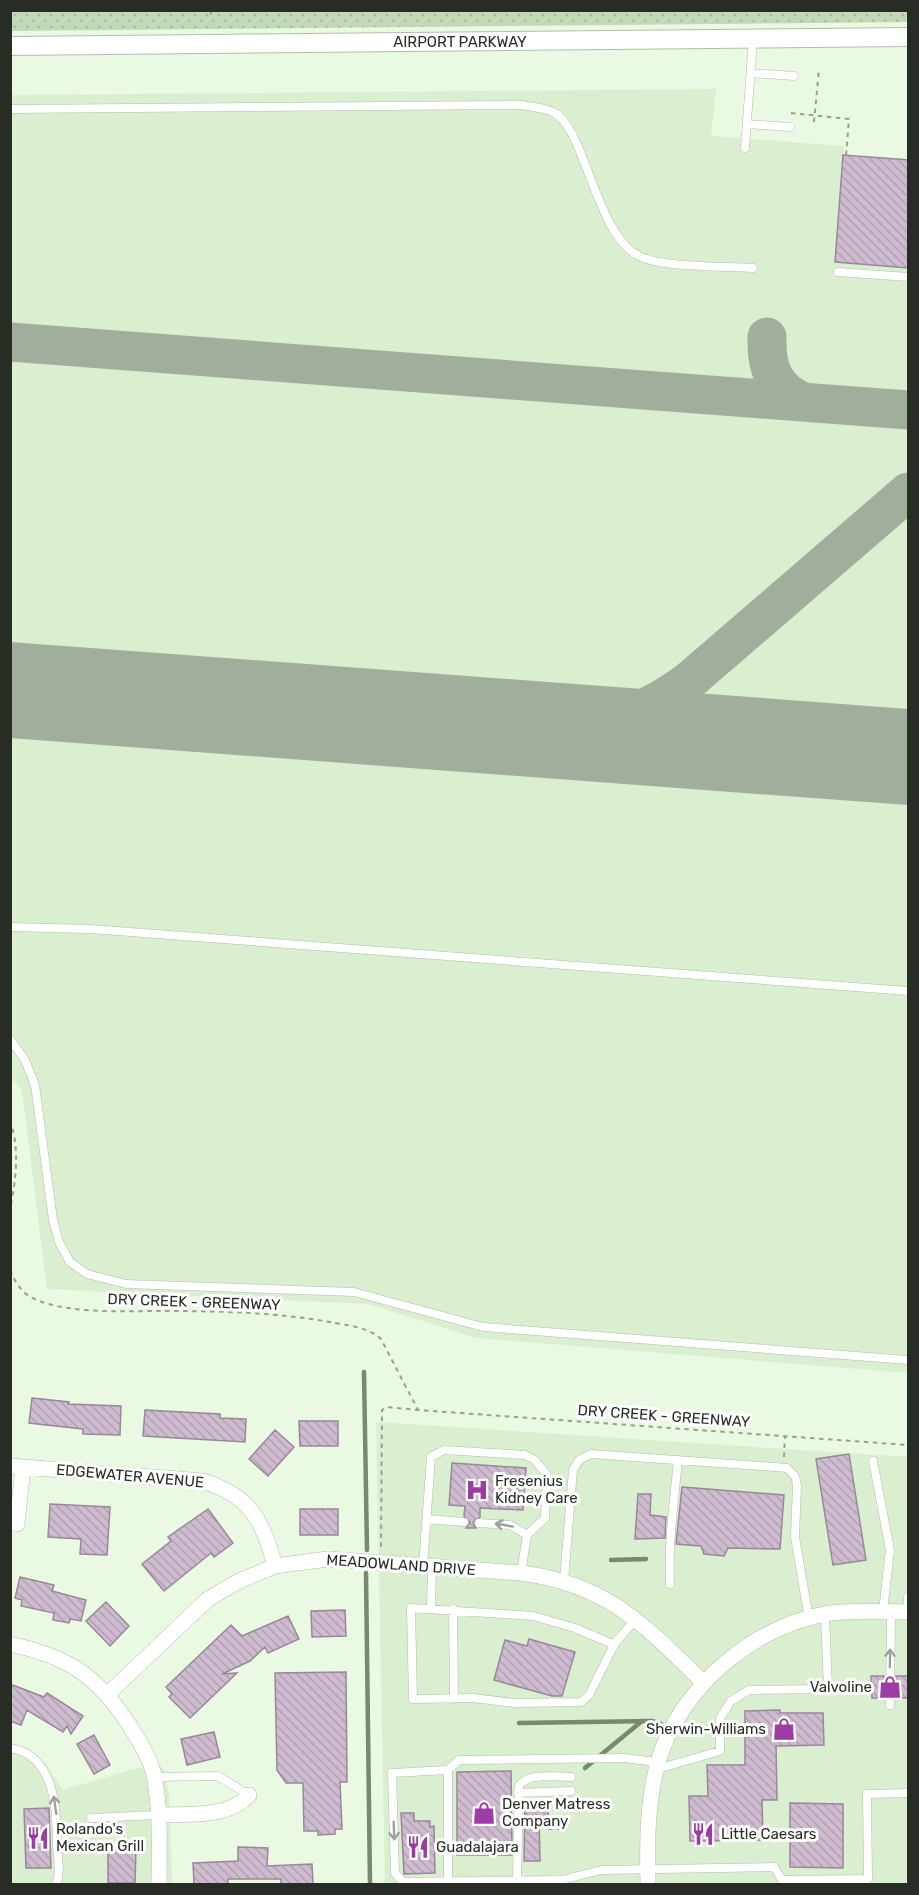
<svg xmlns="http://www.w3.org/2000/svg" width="919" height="1895" font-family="Rubik,sans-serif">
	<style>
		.built { fill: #daeed0 }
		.grass { fill: url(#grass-dots) }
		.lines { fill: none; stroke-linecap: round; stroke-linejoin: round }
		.stream { stroke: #77896e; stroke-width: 4.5 }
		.taxiway { stroke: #a2ae9c; stroke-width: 39 }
		.runway { stroke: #a2ae9c; stroke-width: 96 }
		.building { fill: url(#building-back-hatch); stroke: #99879a; stroke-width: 1.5 }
		.service-casing { stroke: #b0bfa9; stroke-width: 9 }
		.minor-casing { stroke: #b0bfa9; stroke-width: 16 }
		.tertiary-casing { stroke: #b0bfa9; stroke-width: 20 }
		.path { stroke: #96a190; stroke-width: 2; stroke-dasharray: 4.5 4.5; stroke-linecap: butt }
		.service { stroke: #fff; stroke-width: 8 }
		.minor { stroke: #fff; stroke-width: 15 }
		.tertiary { stroke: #fff; stroke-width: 18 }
		.oneway { stroke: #9ea09c }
		.labels { text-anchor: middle; stroke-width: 6; stroke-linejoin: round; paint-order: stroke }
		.street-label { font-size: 15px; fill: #272d24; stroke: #fff }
		.poi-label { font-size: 15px; fill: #272d24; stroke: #fff; text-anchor: start }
	</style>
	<defs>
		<pattern id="grass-dots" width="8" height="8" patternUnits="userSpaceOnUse" patternTransform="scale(1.5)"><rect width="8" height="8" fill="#c2d9b7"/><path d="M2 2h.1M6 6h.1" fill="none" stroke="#a7bb9d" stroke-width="1.8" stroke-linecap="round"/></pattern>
		<pattern id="building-back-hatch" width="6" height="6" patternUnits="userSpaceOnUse" patternTransform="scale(1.5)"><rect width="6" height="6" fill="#cebbcf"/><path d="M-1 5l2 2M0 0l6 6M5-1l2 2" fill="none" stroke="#b1a1b2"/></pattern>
	</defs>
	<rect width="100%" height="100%" fill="#e9f9e2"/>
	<path class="built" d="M716,89L711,136L844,146V155L908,160V1373L477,1338L368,1304L47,1289L22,1090L11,1078V95Z
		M376,1422L908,1457V1884H385Z
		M11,1743L28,1749L46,1764L63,1790L133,1769L163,1767L169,1794L172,1884H11Z"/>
	<path class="grass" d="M908,10V22L10,31L11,10Z"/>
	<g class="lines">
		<path class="stream" d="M364,1372L367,1550
			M611,1560L646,1559
			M366,1573L370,1884
			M519,1723L652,1721L661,1724
			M585,1768L642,1721"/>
		<path class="taxiway" d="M767,337C766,368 774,390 804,402
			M10,342L908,410
			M690,680C682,689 682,695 686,706C696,736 721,741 749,745
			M540,729C603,725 638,719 690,680L908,492"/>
		<path class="runway" d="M10,690L908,757"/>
	</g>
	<path class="building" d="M843,155L909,160V268L835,262Z
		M32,1398L69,1402L68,1404L121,1406L120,1435L83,1434V1429L29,1423Z
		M145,1410L220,1414V1418L246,1419L245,1442L143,1436Z
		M299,1421H338V1446H300Z
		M275,1430L294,1447L268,1476L249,1459Z
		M849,1454L866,1560L833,1565L816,1459Z
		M452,1463L526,1468L523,1510L480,1508V1517L473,1522L476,1528H466L470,1522L464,1516L465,1506L449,1505Z
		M682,1487L784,1495L780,1549L728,1548L724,1556L704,1554L701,1546L676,1544Z
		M638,1494H651L650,1515L666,1517L665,1538L635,1539Z
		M50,1504L110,1507L107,1555L80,1554L81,1539L48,1537Z
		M208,1509L233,1543L214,1557L211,1553L164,1591L142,1564L171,1541L168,1537Z
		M300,1509H338V1535H300Z
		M20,1577L54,1585L52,1591L86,1600L81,1621L70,1619L69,1623L53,1620L54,1613L21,1606L22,1600L15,1598Z
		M106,1602L129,1626L110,1646L86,1621Z
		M345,1610L346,1636L312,1637L311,1611Z
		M288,1616L299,1639L268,1653L265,1647L250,1661L222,1674L237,1673L190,1718L169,1697L172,1694L166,1687L231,1625L242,1636Z
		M529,1639L575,1652L562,1696H552L494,1680L505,1640L527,1646Z
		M346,1672L347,1782H340L342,1829H335V1834L318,1835V1831H304L303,1783H286L277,1770L275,1673Z
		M871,1676H884V1698H872Z
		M896,1676H908V1698H896Z
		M10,1684L44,1697L47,1693L83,1716L71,1734L67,1726L63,1732L27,1710L21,1725L10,1721Z
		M780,1710V1713H823L824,1745L776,1746L777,1800H762L763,1840L690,1841L689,1796H708L707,1765H745V1711Z
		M214,1732L220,1757L187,1765L181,1739Z
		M94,1735L110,1765L94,1774L77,1744Z
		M511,1771L512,1855H457V1772Z
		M525,1802H548V1817H539L540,1861H524Z
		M790,1803L843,1804V1868L790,1867Z
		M49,1808L51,1868H26L24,1809Z
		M401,1813H414V1821H430V1827L434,1826L435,1873L404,1874Z
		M238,1847L268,1848L267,1866L312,1864L313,1884H281V1879H228V1884H194L193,1863L238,1861Z
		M108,1848H136L135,1883H108Z"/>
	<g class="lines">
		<g class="service-casing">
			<path id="service" d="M751,73L794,76
				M10,109L522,105C532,107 544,108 553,112C585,126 595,234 639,256C662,268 725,266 753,268
				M747,124L790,127
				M745,148L753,39
				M838,272L908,277
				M10,927L90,929L908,991
				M10,1039L25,1060L35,1085L53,1220L59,1242L70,1262L87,1274L126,1284L354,1292L483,1327L908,1360
				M873,1461L890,1550L883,1611
				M427,1519L464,1522
				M479,1523L510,1525L527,1535
				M423,1566L431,1457L444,1450L525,1455L535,1460L547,1475L545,1518L527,1535L521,1573
				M564,1581L573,1470L579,1460L591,1454L775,1467L787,1468L795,1476L797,1485L795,1537L809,1619
				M670,1584C668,1542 674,1502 678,1460
				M431,1609L432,1566
				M453,1609L454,1699
				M907,1612L908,1597
				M615,1645L575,1628L533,1616L411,1608L413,1699L473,1698L515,1703L581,1702L589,1695L615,1643L636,1619
				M890,1705L891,1611
				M10,1748C56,1755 57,1812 57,1847C58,1858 61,1874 56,1884
				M658,1762L623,1758L459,1760L448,1770L392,1773L395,1873L403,1882L562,1880L601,1870L774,1867L782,1880L868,1879L867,1794L908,1793
				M657,1769L720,1751V1718L731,1701L749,1690L828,1689L825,1615
				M154,1777L218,1776L249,1795
				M518,1793L571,1791
				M91,1818L157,1815
				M517,1880L519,1786C528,1772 556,1777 571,1777
				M448,1881V1770"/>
		</g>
		<g class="minor-casing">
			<path id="minor" d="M10,1466L203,1481C251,1496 262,1520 275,1566
				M17,1524L23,1467
				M10,1644C70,1657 97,1676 130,1726C139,1741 150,1758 154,1775C161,1810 159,1849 159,1884
				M109,1693L208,1599L239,1581L275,1566L328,1559L521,1573C608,1584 644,1625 704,1683
				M157,1815C185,1814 230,1818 249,1795
				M648,1884C647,1842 647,1803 658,1762C679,1688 755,1624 831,1613C857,1610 882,1611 908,1612"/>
		</g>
		<g class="tertiary-casing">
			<path id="tertiary" d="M10,46L908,37"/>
		</g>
		<path class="path" d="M211,10V18
			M791,113L849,119L846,156
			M814,122L819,69
			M10,1120C20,1149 16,1180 10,1209
			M10,1270C16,1284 23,1295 37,1300C71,1314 124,1311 160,1311C216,1311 274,1312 330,1322C345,1325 369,1327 381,1339L418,1410L908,1445
			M784,1457L785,1436
			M381,1547L382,1410L386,1407L418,1410
			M548,1829H562"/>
		<use href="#service" class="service"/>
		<use href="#minor" class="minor"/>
		<use href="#tertiary" class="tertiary"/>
	</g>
	<defs><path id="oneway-shaft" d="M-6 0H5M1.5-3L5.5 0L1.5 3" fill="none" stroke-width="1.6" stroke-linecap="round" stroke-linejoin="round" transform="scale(1.5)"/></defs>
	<g class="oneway">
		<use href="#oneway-shaft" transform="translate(504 1525) rotate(-170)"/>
		<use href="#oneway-shaft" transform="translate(890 1658) rotate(-89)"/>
		<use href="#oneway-shaft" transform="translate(55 1805) rotate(-98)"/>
		<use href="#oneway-shaft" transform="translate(394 1831) rotate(88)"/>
	</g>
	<defs>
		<g id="hospital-bare" transform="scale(1.8)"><path d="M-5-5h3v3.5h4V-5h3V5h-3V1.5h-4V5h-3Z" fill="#9c3ca4" stroke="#fff" stroke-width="2.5" paint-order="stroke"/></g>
		<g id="shop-bare" transform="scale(1.8)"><path d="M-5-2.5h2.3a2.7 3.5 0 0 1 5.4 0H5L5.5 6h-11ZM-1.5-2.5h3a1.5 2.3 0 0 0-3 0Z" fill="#9c3ca4" stroke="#fff" stroke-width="2.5" paint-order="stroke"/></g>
		<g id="restaurant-bare" transform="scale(1.8)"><path d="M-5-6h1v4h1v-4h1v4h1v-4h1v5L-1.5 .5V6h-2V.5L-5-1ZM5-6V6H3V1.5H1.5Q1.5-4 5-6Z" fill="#9c3ca4" stroke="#fff" stroke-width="2.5" paint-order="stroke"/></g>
	</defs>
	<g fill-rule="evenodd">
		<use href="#hospital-bare" x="477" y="1490"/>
		<use href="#shop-bare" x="890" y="1687"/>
		<use href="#shop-bare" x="784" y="1729"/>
		<use href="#shop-bare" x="484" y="1813"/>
		<use href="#restaurant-bare" x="703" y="1834"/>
		<use href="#restaurant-bare" x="38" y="1838"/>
		<use href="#restaurant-bare" x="418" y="1847"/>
	</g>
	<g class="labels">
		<g class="street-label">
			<text x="460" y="47">AIRPORT PARKWAY</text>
			<text transform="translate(194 1302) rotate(2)" y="5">DRY CREEK - GREENWAY</text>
			<text transform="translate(664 1416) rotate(4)" y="5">DRY CREEK - GREENWAY</text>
			<text transform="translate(130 1476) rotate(5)" y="5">EDGEWATER AVENUE</text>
			<text transform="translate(401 1565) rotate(4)" y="5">MEADOWLAND DRIVE</text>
		</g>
		<g class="poi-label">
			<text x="495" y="1486">Fresenius<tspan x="495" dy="17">Kidney Care</tspan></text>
			<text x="872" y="1692" text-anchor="end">Valvoline</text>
			<text x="766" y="1734" text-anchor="end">Sherwin-Williams</text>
			<text x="502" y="1809">Denver Matress<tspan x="502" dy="17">Company</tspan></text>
			<text x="56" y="1834">Rolando's<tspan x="56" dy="17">Mexican Grill</tspan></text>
			<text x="721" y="1839">Little Caesars</text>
			<text x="436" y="1852">Guadalajara</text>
		</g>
	</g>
	<rect width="919" height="1895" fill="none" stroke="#272d24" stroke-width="24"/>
</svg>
